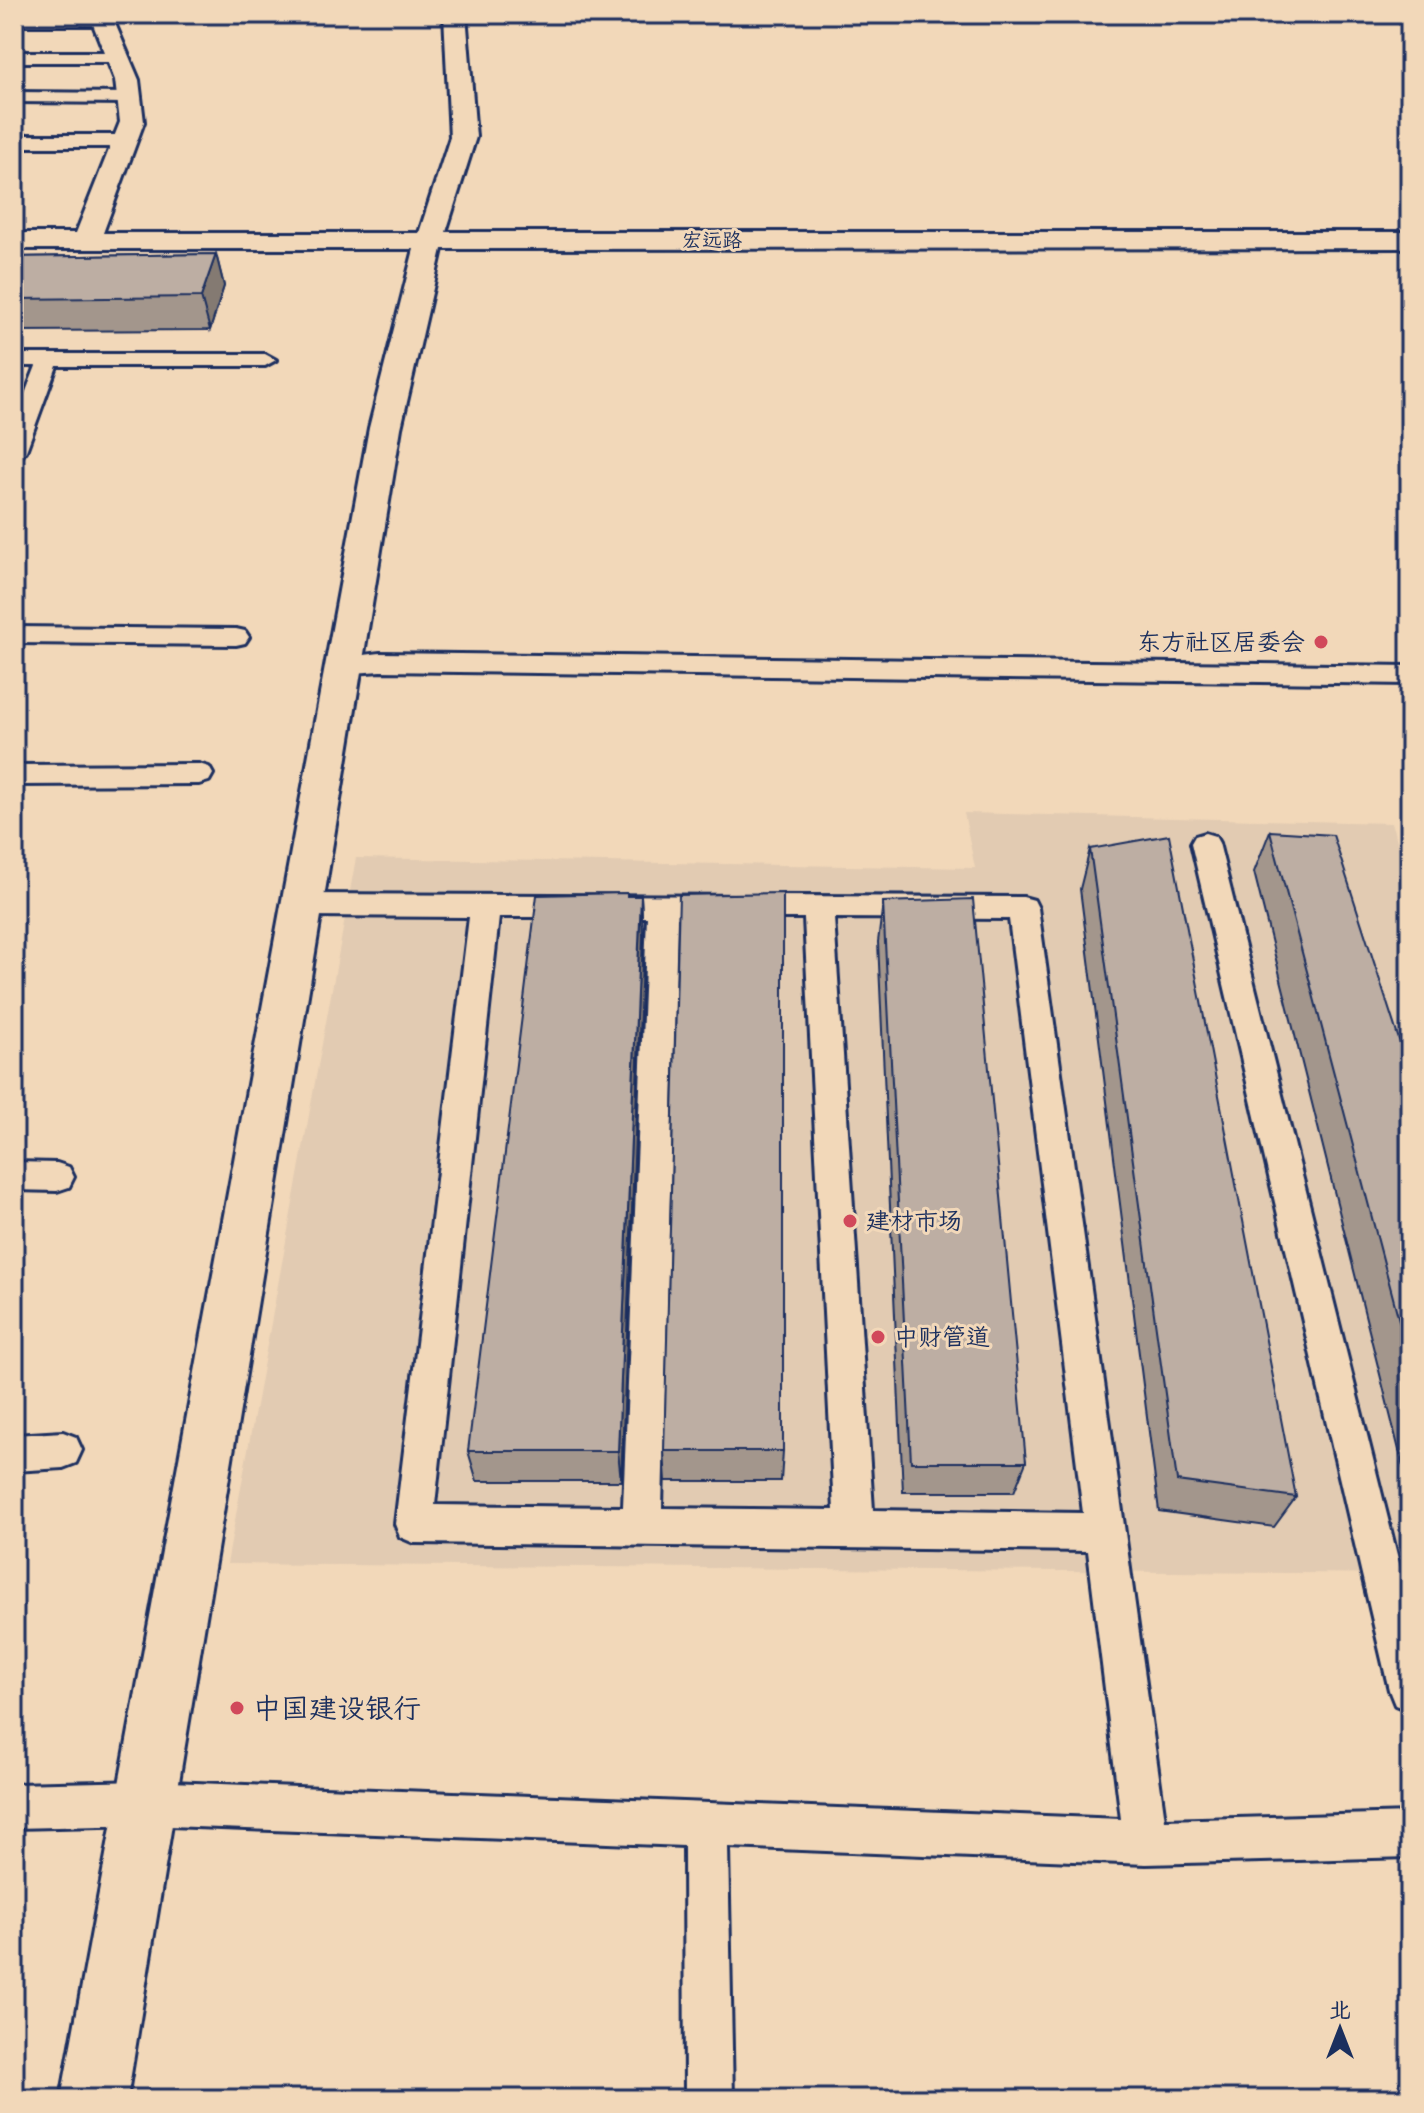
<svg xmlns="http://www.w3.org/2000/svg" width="1424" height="2113" font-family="Sriracha,'LXGW WenKai TC',sans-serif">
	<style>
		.built { fill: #e2cbb2 }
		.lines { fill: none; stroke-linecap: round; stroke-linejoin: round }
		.service-casing { stroke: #1b2f5e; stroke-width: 6 }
		.minor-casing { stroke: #1b2f5e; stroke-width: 6 }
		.service { fill: #f2d8b9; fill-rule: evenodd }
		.minor { fill: #f2d8b9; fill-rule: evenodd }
		.wall { fill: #a3968c; stroke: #1b2f5e; stroke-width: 2 }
		.shaded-wall { fill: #847a72; stroke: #1b2f5e; stroke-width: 2 }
		.building { fill: #bdaea3; stroke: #1b2f5e; stroke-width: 2 }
		.poi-dot { fill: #d1495b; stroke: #f2d8b9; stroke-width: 3 }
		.labels { text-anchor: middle; stroke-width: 6; stroke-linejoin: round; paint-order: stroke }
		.far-street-label { font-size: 20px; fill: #1b2f5e; stroke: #f2d8b9 }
		.poi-label { font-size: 24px; fill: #1b2f5e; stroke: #f2d8b9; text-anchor: start }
		.near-poi-label { font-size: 28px; fill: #1b2f5e; stroke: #f2d8b9; text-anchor: start }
	</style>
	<rect width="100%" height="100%" fill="#f2d8b9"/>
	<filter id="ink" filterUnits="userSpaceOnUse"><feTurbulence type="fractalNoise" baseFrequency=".0125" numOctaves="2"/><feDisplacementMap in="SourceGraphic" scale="16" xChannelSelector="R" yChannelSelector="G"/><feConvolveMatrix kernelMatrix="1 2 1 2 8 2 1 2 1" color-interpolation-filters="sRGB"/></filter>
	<g filter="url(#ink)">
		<path class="built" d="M964,813L1391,823L1410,878V1574L227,1564L356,858L975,868Z"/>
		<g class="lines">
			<g class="service-casing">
				<path id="service" d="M14,15H104L112,20L104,25H14Z
					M14,52H118L127,57L118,62H14Z
					M14,92L129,93L138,98L129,103L14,102Z
					M14,135H125L134,141L125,147H14Z
					M14,354H265L276,360L265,366H57L26,451L22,456L14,458V422L36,366H14Z
					M14,627L236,629L245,631L249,637L245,643L236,645L14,643Z
					M380,653L1410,666V684L380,671L341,674L332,671L328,665L332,659Z
					M199,764L209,767L213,774L209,781L199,784L14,785V765Z
					M1205,833L1215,836L1219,843L1410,1607V1711L1395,1705L1389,1690L1191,843L1195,836Z
					M303,894L1023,897L1034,900L1038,908L1165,1820L1410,1813V1857L1146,1864L728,1847L733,2099H685L684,1846L145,1825L14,1828V1784L145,1781L1121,1819L1088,1551L414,1543L400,1537L395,1524L469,917L303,916L292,913L288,905L292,897ZM499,917H647L623,1507L435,1505ZM677,918H804L834,1510L662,1508ZM834,918L1009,919L1083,1513L873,1510Z
					M14,1162L57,1163L69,1167L74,1177L69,1187L57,1191L14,1190Z
					M63,1432L76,1437L82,1450L76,1463L63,1468L14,1471V1435Z"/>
			</g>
			<g class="minor-casing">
				<path id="minor" d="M89,14H111L139,80L144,122L103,233H419L450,137L444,14H466L476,137L446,232H1410V248L442,249L401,428L127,2099H61L369,428L414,249H14V233H76L120,122L115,80Z"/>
			</g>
			<use href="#service" class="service"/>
			<use href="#minor" class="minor"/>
		</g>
		<path class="wall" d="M216,254L224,286L210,330L14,331V257Z
			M1270,831L1410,1074V1494L1254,872Z
			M1090,849L1296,1497L1274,1527L1159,1511L1080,889Z
			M627,896H641L643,936L621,1481H477L468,1451Z
			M883,902L1026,1462L1014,1492H903L878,942Z
			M664,1451H783L781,1481H666Z"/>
		<path class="shaded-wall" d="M216,254L224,286L210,330L201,297Z
			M641,896L643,936L621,1481L618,1451Z"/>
		<path class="building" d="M216,254L201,297L14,299V257Z
			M1270,831L1333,835L1410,1074V1362Z
			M1169,835L1296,1497L1177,1481L1090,849Z
			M627,893V896H641L618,1451H468L537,895Z
			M783,893V1451H664L679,895Z
			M973,899L1026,1462H911L883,902Z"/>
	</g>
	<g class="poi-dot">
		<circle cx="1321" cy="642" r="8"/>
		<circle cx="850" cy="1221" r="8"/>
		<circle cx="878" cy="1337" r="8"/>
		<circle cx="237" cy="1708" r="8"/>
	</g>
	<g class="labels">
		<g class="far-street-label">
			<text x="712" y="247">宏远路</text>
		</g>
		<g class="poi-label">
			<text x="1305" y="650" text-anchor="end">东方社区居委会</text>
			<text x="866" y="1229">建材市场</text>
			<text x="894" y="1345">中财管道</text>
		</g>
		<g class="near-poi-label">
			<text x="253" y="1718">中国建设银行</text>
		</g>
	</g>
	<rect width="1424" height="2113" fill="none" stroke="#f2d8b9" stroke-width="48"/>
	<rect x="24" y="24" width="1376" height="2065" fill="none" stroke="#1b2f5e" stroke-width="3" filter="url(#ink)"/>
	<g transform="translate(1340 2029)" stroke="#f2d8b9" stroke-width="6" paint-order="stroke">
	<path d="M0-6L14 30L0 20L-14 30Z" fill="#1b2f5e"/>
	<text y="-12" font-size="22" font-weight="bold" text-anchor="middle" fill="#1b2f5e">北</text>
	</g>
</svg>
